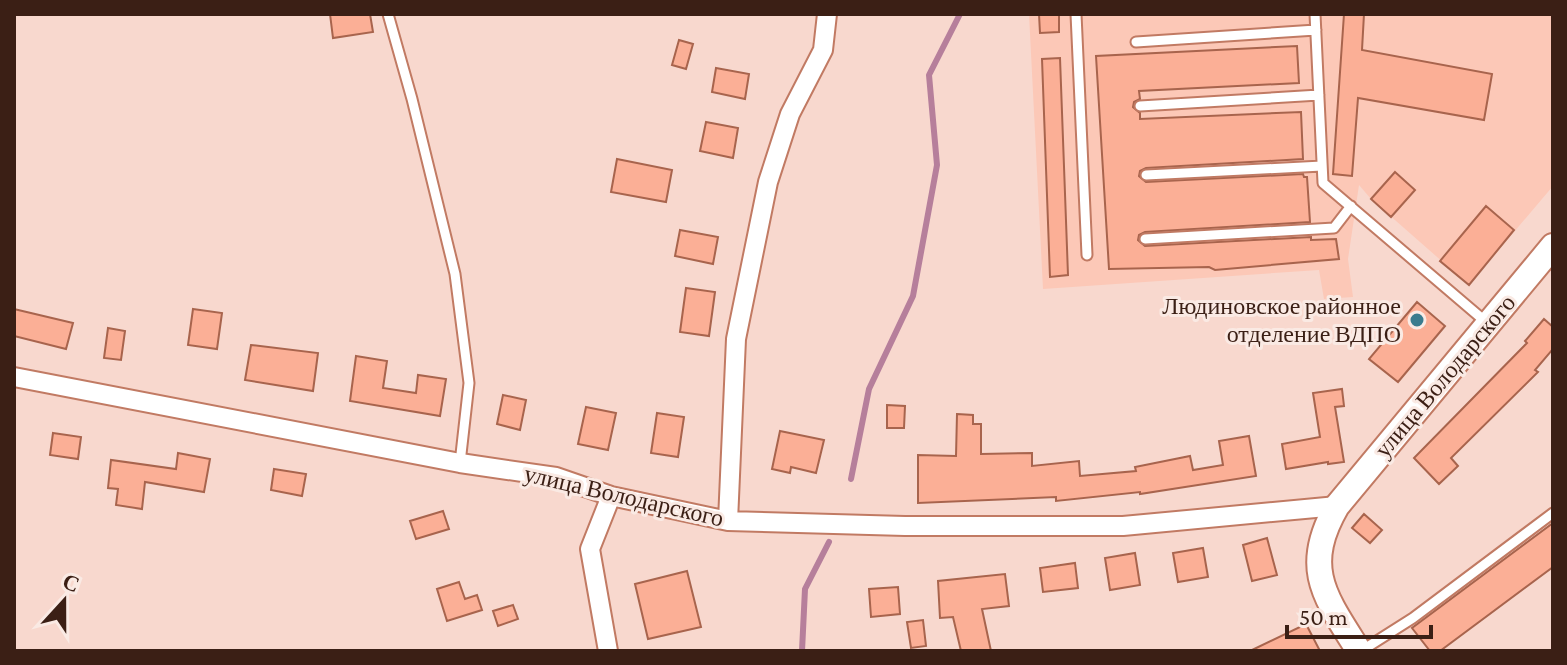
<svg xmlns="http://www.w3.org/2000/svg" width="1567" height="665" font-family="'Crimson Pro',serif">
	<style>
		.built { fill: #fcc8b7 }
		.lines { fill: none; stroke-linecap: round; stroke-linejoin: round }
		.stream { stroke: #b67f9b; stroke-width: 6 }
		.building { fill: #fbaf96; stroke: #a8644d; stroke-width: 2 }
		.service-casing { stroke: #c17a63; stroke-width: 13 }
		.minor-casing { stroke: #c17a63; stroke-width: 22 }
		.tertiary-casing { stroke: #c17a63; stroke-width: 28 }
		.service { stroke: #fff; stroke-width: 9 }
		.minor { stroke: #fff; stroke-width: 18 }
		.tertiary { stroke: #fff; stroke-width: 24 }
		.poi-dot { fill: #3b7c8e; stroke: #faeae4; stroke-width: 3 }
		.labels { text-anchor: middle; stroke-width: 6; stroke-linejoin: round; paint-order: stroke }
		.poi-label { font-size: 24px; fill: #3b1f15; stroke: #faeae4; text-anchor: end }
		.street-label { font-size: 24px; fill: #3b1f15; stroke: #faeae4 }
	</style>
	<rect width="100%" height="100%" fill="#f8d8ce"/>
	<path class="built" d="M1029,14H1553V186L1469,285L1371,199L1359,185L1348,259L1353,297L1324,299L1319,270L1043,289Z"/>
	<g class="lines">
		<path class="stream" d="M851,479L869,389L913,296L937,165L929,75L960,14
			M802,651L805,589L829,542"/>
	</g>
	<path class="building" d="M330,14H370L373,32L333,38Z
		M1039,14H1059V32L1040,33Z
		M1344,14H1364L1362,50L1492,74L1484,120L1358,98L1352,176L1333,174Z
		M679,40L693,44L686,69L672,65Z
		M1297,46L1299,83L1139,91L1140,99L1134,102L1133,107L1140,113V119L1301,112L1303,159L1146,168L1140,171L1139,176L1146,182L1303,174L1304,177H1307L1310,222L1145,232L1139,235L1138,240L1145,246L1311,237V240L1336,239L1339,259L1215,270L1209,267L1109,269L1096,56Z
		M1060,58L1068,275L1050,277L1042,59Z
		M716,68L749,74L745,99L712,92Z
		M706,122L738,128L733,158L700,151Z
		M617,159L672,170L666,202L611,192Z
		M1395,172L1415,190L1391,217L1371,199Z
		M1486,206L1514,230L1469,285L1440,261Z
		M680,230L718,237L713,264L675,256Z
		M686,288L715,292L709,336L680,332Z
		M1417,302L1445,326L1398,382L1369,359Z
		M14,309L73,323L66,349L14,336Z
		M193,309L222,313L217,349L188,345Z
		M1544,319L1553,327V349L1535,370L1538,372L1451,458L1458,466L1439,484L1414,458L1527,343L1525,341Z
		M108,328L125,331L121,360L104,358Z
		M251,345L318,353L313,391L245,380Z
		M356,356L387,361L383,388L416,393L418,375L446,379L440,416L350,401Z
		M1342,389L1344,406L1335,407L1344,462L1328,464V462L1286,469L1282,444L1320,437L1313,393Z
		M503,395L526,400L520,430L497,424Z
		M887,405L905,406L904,428H887Z
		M586,407L616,413L608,450L578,444Z
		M657,413L684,417L678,457L651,453Z
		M957,414L973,415V424H981V454L1032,453V466L1079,461L1080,476L1136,471L1135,467L1190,456L1193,470L1223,465L1219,441L1249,436L1256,476L1140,494V492L1056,501V497L918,503V455L956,456Z
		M780,431L824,440L816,473L791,467L790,473L772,469Z
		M53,433L81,437L78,459L50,455Z
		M178,453L210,459L204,492L145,482L142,509L116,505L118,489L108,488L111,460L176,469Z
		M274,469L306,474L302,496L271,490Z
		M443,511L449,529L416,539L410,521Z
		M1364,514L1382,530L1370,543L1352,528Z
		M1553,523V567L1440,651H1430L1412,628Z
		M1267,538L1277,575L1252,581L1243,545Z
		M1203,548L1208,577L1178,582L1173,553Z
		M1135,553L1140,585L1110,590L1105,558Z
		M1075,563L1078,588L1043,592L1040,568Z
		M687,571L701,627L648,639L635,584Z
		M1005,574L1009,606L982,609L991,651H961L953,617L940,618L938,581Z
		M459,582L465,599L477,595L482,610L447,621L437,589Z
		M898,587L900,614L871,617L869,589Z
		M513,605L518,619L498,626L493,611Z
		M923,620L926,646L911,648L907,622Z
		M1306,624L1320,651H1250Z"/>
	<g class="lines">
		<g class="service-casing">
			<path id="service" d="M388,14L412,99L455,274L469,383L460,463
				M1076,14L1087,255
				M1315,14L1323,183L1486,322
				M1136,42L1316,30
				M1140,106L1319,95
				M1146,175L1322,166
				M1145,239L1334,228L1351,206
				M1361,651L1413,618L1553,513"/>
		</g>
		<g class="minor-casing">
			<path id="minor" d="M14,377L460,463L556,477L611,496L728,521L905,526H1123L1337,506
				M728,521L736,339L768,182L790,114L823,50L827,14
				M608,651L590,549L611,496"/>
		</g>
		<g class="tertiary-casing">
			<path id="tertiary" d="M1359,651C1325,597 1301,568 1337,506L1553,246"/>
		</g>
		<use href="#service" class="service"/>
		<use href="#minor" class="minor"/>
		<use href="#tertiary" class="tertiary"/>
	</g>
	<circle class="poi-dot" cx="1417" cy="320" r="8"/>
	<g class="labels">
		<g class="poi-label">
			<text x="1401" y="314">Людиновское районное<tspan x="1401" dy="28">отделение ВДПО</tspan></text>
		</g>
		<g class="street-label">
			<text transform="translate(1445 376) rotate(-50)" y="8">улица Володарского</text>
			<text transform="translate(624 496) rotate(13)" y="8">улица Володарского</text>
		</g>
	</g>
	<rect width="1567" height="665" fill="none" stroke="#3b1f15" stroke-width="32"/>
	<g transform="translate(64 601) rotate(21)" stroke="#faeae4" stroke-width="6" paint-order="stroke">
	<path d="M0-6L14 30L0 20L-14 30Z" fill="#3b1f15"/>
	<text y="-12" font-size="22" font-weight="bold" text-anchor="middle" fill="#3b1f15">С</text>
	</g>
	<path d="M1287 625v12h144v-12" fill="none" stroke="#3b1f15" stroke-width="4"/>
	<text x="1299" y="625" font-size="24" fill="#3b1f15" stroke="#faeae4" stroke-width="6" paint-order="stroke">50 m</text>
</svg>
